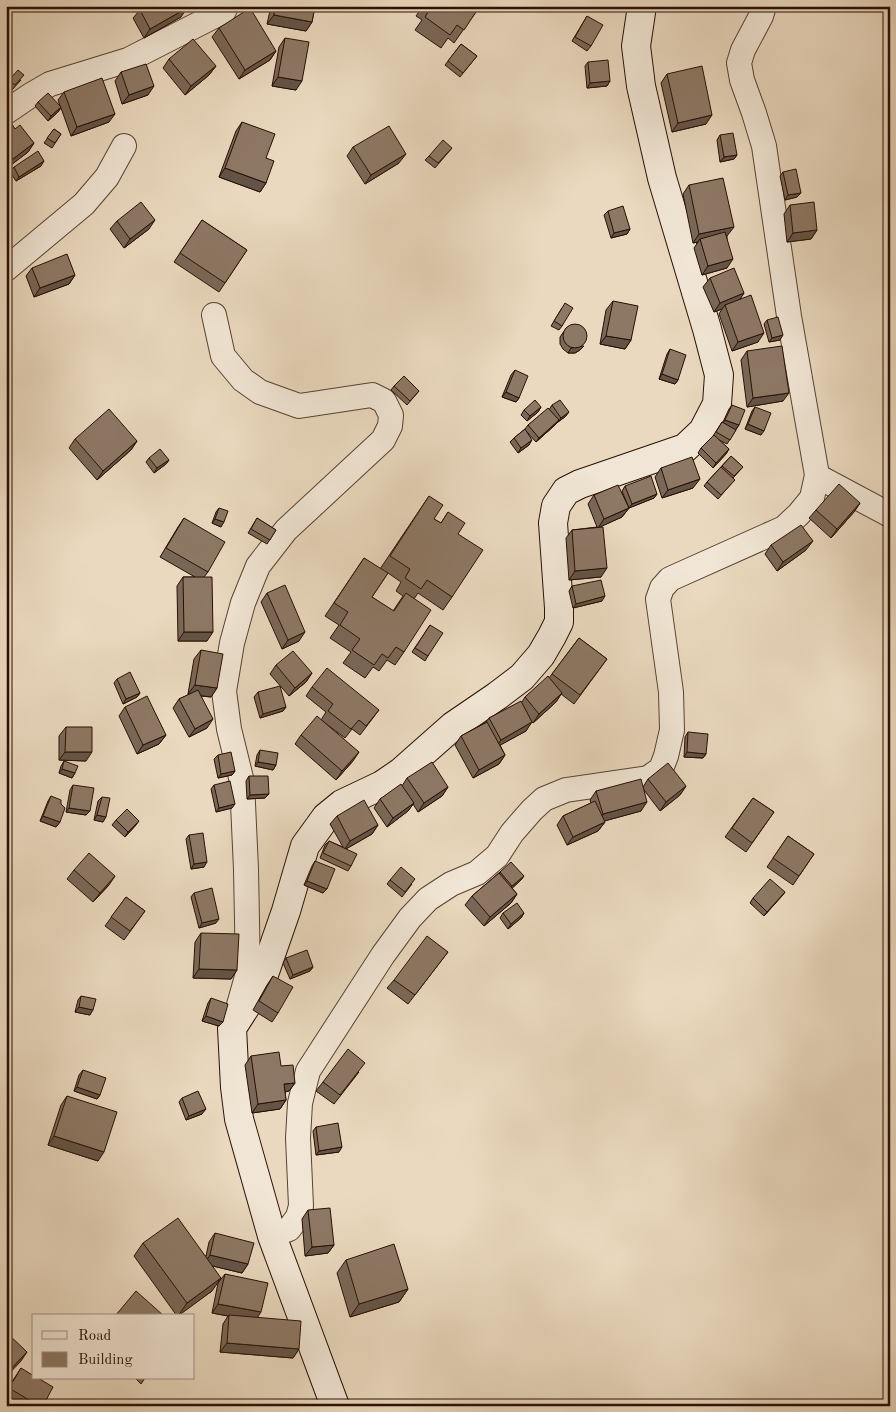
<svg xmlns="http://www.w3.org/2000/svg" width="896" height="1412" font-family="'Old Standard TT',serif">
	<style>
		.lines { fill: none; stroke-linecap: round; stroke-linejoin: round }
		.street-casing { stroke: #584232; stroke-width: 26 }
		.secondary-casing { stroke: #280f03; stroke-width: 30 }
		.street { stroke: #f1e6d5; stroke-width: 24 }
		.secondary { stroke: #f1e6d5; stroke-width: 28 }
		.wall { fill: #796757; stroke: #280f03; fill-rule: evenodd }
		.shaded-wall { fill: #635447; stroke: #280f03 }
		.building { fill: #8d7865; stroke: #280f03 }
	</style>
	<rect width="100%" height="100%" fill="#ead9bf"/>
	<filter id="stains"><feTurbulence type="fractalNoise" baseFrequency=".004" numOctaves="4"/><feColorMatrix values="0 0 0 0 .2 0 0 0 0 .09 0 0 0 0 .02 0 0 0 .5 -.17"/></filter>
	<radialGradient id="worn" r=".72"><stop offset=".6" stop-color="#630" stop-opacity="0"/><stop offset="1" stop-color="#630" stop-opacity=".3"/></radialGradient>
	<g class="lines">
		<g class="street-casing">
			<path id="street" d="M6,112L31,95L50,84L128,60L224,11L226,6
				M6,269L84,204L107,177L124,146
				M214,315L223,356L243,380L260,392L299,406L372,395L384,401L391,415L390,426L383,440L286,530L258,566L243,603L232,643L224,691L229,729L242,782L246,869L248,973L237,1012
				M817,476L890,515
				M272,1236L289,1229L298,1217L301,1206L298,1138L300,1103L308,1071L383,955L410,918L428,899L451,884L477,873L497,856L512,833L532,810L544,799L566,790L648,778L661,769L666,756L672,730L671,692L658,599L662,588L670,579L784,528L799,514L812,498L817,475L789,316L764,146L754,113L742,80L739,63L743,50L761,16L764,6"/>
		</g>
		<g class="secondary-casing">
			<path id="secondary" d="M335,1406L272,1236L239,1119L235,1087L232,1028L261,983L286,911L305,846L326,817L342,804L382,785L401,772L453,726L497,696L522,677L541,655L552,636L559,622V608L553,523L556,506L566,491L580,484L685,448L703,431L717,404L719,375L707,329L662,178L641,86L636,46L642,6"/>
		</g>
		<use href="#street" class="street"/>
		<use href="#secondary" class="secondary"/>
	</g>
	<path class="wall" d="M271,6H315L312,22L306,31L267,24Z
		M423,6H480L454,43L448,38L441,48L415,30L422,20L416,16Z
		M524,6H534L531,11Z
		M140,10L181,17L144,38L133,18Z
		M587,16L591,46L587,51L572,41Z
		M219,28L276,51L270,60L239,79L212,37Z
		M285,38L296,90L272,86L279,47Z
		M461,44L477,56L460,77L445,65Z
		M169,59L216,66L209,75L185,95L163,68Z
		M588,62L610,81L607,86L587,88L585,66Z
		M121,72L148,95L122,104L115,81Z
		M667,74L706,124L672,132L661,83Z
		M9,80H21L12,90L6,85V83Z
		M64,92L109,122L71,136L61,108L58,112L48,121L35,106L38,102L60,106L58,100Z
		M6,119L15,129L34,143L28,152L7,168Z
		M242,122L266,158V183L260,192L219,177L236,131Z
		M54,129L61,134L52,148L44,143Z
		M720,135L737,155L734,159L720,162L717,140Z
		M353,147L399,163L365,184L347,156Z
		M452,148L435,168L425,160L429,156Z
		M41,166L16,181L10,172L14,167Z
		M783,172L801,193L797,197L785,200L780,176Z
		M689,185L727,236V268L702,275L694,248L698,242L693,243L683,194Z
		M790,205L817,230L811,239L787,242L784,214Z
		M608,211L630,229L627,234L611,238L604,215Z
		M202,220L247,250L219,292L174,262Z
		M117,221L149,229L124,248L110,229Z
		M32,268L75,275L69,284L34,297L26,276Z
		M710,278L744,293L740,299L758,342L732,351L719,314L722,309L714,312L703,287Z
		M613,301L631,340L625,349L600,344L606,310Z
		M562,308V326L559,330L551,326Z
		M767,320L780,340L769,342L764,324Z
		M567,327L580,350L575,353H568L563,349L560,344V337Z
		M670,349L678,380L675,384L659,379L667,354Z
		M747,351L783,401L747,407L741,360Z
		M515,370L519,398L516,402L502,397L511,375Z
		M394,386L419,391L407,405L391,390Z
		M552,405L566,416L558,422L555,425L536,442L526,431L529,445L518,453L510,442L514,438L525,429L528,425L549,410Z
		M732,405L739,425L727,444L719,440L729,449L726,454L713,468L698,453L701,448L713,436L722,422H723L729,409Z
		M541,407L538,412L527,421L521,415L524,410Z
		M755,407L761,435L745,429L752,411Z
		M75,439L137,441L131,450L97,480L69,448Z
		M731,456L743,467L733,478L731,484L718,499L704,486L707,482Z
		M149,458L169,460L166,464L154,473L146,462Z
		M661,468L693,488L662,498L655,477Z
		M625,486L657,494L654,498L629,508L622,491Z
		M594,495L629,508L622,517L599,527L601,577L569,580L566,538L572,530L597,527L588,504Z
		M429,496L434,519L441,523L448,512L458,534L452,597L443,610L418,593L414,599L404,652L395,665L387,660L379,671L373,667L365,678L343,663L351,652L330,638L339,625L325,616L364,558L380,569ZM388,573L401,582L396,591L403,596L393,611L372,597Z
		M860,503L854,512L831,538L809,518L816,510Z
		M219,508L221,527L212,523L216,512Z
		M184,518L208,572L204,577L207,641H178L177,586L183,577H195L160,557L178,527Z
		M257,518L276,530L267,544L248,533Z
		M771,545L806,550L777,571L765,554Z
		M572,586L602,601L573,608L569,591Z
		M267,593L299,641L282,649L261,602Z
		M430,625L428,656L425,661L412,652Z
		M579,638L607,659L574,704L561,694L556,702L533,723L531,721L526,731L500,745L505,755L499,764L473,778L455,745L461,736L486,722L489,718L522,702L525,697L549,678Z
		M201,650L217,688L211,697L201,696L207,728L189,737L173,708L179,699L190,694H188L194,659Z
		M276,665L312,673L306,682L289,696L270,674Z
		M890,666V681H886L887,669Z
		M117,679L140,693L137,697L123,704L114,683Z
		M312,687L379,710L360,735L352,729L345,738L321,720L326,712L306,696Z
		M258,692L286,707L283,711L260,718L254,697Z
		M125,707L166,735L159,744L137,754L119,716Z
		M66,727L86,761L59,760V736Z
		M688,732L706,754L703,758L684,757L685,737Z
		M301,735L353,761L336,780L295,744Z
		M260,750L276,765L273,770L255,766L257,755Z
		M218,755L235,771L232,775L218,778L214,759Z
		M64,761L75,773L72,778L59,773L61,766Z
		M249,776L265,798L247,799L246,781Z
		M407,778L448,787L442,796L418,812L413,804L408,811L387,827L374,808L380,799L402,786Z
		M648,779L686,786L680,795L660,811L644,790L641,811L604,821L605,822L598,831L567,845L557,825L563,816L591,803L590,800L596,791L643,787Z
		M73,785L90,811L86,815L66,812L70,790Z
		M214,785L232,808L216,812L211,789Z
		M51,796L60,822L56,827L40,821L48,801Z
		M102,797L103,822L94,820L98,801Z
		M753,798L774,812L746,852L725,837Z
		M337,816L378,825L372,834L346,849L351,866L348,871L320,858L325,845L329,841L343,847L330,824Z
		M116,820L136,825L125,837L112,825Z
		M189,835L204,867L191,869L186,839Z
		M788,836L814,854L793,885L767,867Z
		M315,861L327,889L323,893L304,885L312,866Z
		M74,870L109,885L93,902L67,879Z
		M500,872L524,876L520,881L512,888L517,894L511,903L484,926L465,905L472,896Z
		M390,880L412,884L402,897L387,884Z
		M785,892L764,916L750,903L753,898Z
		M194,893L216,923L199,928L191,897Z
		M126,897L145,911L124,940L105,926Z
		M503,913H524L521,918L508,929L500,918Z
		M201,933L237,970L231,979L193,978L195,942Z
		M448,952L408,1004L387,988L394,980Z
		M286,958L313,967L310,971L290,979L283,963Z
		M273,976L278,1013L272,1022L253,1010L267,985Z
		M81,996L90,1015L75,1012L78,1000Z
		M211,998L223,1022L219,1026L202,1021L208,1003Z
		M251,1056L281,1066L295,1083L289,1091L285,1092L286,1100L280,1109L252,1113L245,1065Z
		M83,1070L100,1095L97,1099L74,1091L79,1075Z
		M359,1072L334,1104L316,1091L323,1082Z
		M67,1096L98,1161L48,1145L61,1105Z
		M182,1098L202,1114L186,1120L179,1102Z
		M316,1127L339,1152L316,1155L313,1131Z
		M308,1210L334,1245L328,1253L305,1256L302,1219Z
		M215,1233L248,1264L242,1273L213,1266L212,1291L177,1316L134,1256L143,1243L206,1256L209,1242Z
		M346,1260L408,1289L399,1302L350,1317L337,1273Z
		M225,1274L258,1317L299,1349L293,1358L220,1352L223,1324L228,1316L212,1313L218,1283Z
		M21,1368L43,1406H18L6,1399V1391Z
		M135,1378H145L141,1384Z"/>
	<path class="shaded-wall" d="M187,8L181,17L144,38L150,29Z
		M274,15L312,22L306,31L267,24Z
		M276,51L270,60L239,79L245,70Z
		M216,66L209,75L185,95L191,86Z
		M278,77L302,81L296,90L272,86Z
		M610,81L607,86L587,88L590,83Z
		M154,86L148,95L122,104L129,95Z
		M61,107L58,112L48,121L51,116Z
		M115,114L109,122L71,136L77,127Z
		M712,115L706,124L672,132L678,123Z
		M34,143L28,152L7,168L13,159Z
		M406,154L399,163L365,184L371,175Z
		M737,155L734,159L720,162L724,157Z
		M44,161L41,166L16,181L19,177Z
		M225,168L266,183L260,192L219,177Z
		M801,193L797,197L785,200L788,195Z
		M155,220L149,229L124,248L130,239Z
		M734,227L727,236L701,242L700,239L698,242L693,243L699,234Z
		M630,229L627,234L611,238L614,233Z
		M817,230L811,239L787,242L793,233Z
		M733,259L727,268L702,275L708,266Z
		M75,275L69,284L34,297L40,288Z
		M744,293L738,302L725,305L722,309L714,312L720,303Z
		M764,333L758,342L732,351L738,342Z
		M783,335L780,340L769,342L772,338Z
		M606,336L631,340L625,349L600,344Z
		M584,346L580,350L575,353H568L571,348Z
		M662,374L678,380L675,384L659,379Z
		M506,392L519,398L516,402L502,397Z
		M789,393L783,401L747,407L753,398Z
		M541,407L538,412L527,421L530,416Z
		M569,412L566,416L558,422L561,418Z
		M559,420L555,425L536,442L539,438Z
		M725,420L739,425L735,430L722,424Z
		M748,424L764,431L761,435L745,429Z
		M532,440L529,445L518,453L521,448Z
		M137,441L131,450L97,480L103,471Z
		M729,449L726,454L713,468L716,463Z
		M169,460L166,464L154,473L157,468Z
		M700,479L693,488L662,498L668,490Z
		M657,494L654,498L629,508L632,504Z
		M860,503L854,512L831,538L837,529Z
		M629,508L622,517L598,528L604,519Z
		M215,519L224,522L221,527L212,523Z
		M813,541L806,550L777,571L783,562Z
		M607,568L601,577L569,580L575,571Z
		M605,596L602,601L573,608L576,604Z
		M184,632H213L207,641H178Z
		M305,632L299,641L282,649L288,640Z
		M312,673L306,682L289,696L295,688Z
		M890,676V681H886Z
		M195,685L217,688L211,697L188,694Z
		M140,693L137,697L123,704L126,699Z
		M562,693L556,702L533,723L539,714Z
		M286,707L283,711L260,718L263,714Z
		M213,719L207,728L189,737L195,729Z
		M532,722L526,731L495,748L501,740Z
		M166,735L159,744L137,754L143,745Z
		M65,752H92L86,761L59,760Z
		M359,752L353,761L336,780L342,771Z
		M687,752L706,754L703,758L684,757Z
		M505,755L499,764L473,778L479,770Z
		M258,762L276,765L273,770L255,766Z
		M62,769L75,773L72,778L59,773Z
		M235,771L232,775L218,778L221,774Z
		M686,786L680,795L660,811L666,802Z
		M448,787L442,796L418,812L424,803Z
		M269,794L265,798L247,799L250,795Z
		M647,802L641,811L597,823L603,814Z
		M414,803L408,811L387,827L393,818Z
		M235,804L232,808L216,812L219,808Z
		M69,808L90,811L86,815L66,812Z
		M97,815L106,817L103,822L94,820Z
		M43,816L60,822L56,827L40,821Z
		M139,821L136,825L125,837L128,832Z
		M605,822L598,831L567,845L573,837Z
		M378,825L372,834L344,850L350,841Z
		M207,862L204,867L191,869L194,864Z
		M115,876L109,885L93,902L100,893Z
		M524,876L520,881L509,891L512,886Z
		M307,881L327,889L323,893L304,885Z
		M785,892L782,896L764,916L767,912Z
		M517,894L511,903L484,926L490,917Z
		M524,913L521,918L508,929L511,924Z
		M219,919L216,923L199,928L202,923Z
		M313,967L310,971L290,979L293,975Z
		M199,969L237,970L231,979L193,978Z
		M79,1007L93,1010L90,1015L75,1012Z
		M206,1016L223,1022L219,1026L202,1021Z
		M295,1083L289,1091L277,1093L284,1084Z
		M77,1087L100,1095L97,1099L74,1091Z
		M286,1100L280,1109L252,1113L258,1104Z
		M206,1109L202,1114L186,1120L189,1116Z
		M54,1136L104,1152L98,1161L48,1145Z
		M342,1147L339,1152L316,1155L319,1151Z
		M334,1245L328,1253L305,1256L312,1247Z
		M210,1255L248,1264L242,1273L204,1264Z
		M221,1278L212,1291L178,1316L187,1303Z
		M408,1289L399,1302L350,1317L359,1304Z
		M218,1304L261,1312L255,1321L212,1313Z
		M227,1343L299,1349L293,1358L220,1352Z
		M27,1352L21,1361L6,1377V1374Z"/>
	<path class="building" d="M146,6H186L187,8L150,29L140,10Z
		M275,6H315L312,22L274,15Z
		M430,6H480L464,30L457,25L450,35L425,17L431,7Z
		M250,8L276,51L245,70L219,28Z
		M587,16L603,25L591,46L575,37Z
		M285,38L309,42L302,81L278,77Z
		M193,39L216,66L191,86L169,59Z
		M461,44L477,56L463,73L448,61Z
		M608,60L610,81L590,83L588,62Z
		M146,64L154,86L129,95L121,72Z
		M702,66L712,115L678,123L667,74Z
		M18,70L24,75L15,85L9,80Z
		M102,78L115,114L77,127L64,92Z
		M48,93L61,107L51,116L38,102Z
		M8,118L15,129L20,125L34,143L13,159L6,150V119Z
		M242,122L275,134L266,158L274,161L266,183L225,168Z
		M389,126L406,154L371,175L353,147Z
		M54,129L61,134L55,143L47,138Z
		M733,133L737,155L724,157L720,135Z
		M443,140L452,148L438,163L429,156Z
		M38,151L44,161L19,177L14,167Z
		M796,169L801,193L788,195L783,172Z
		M723,178L734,227L699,234L689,185Z
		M141,202L155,220L130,239L117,221Z
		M814,202L817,230L793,233L790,205Z
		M623,206L630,229L614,233L608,211Z
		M202,220L247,250L225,283L180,253Z
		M725,232L733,259L708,266L700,239Z
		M67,254L75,275L40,288L32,268Z
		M734,268L744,293L720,303L710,278Z
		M751,295L764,333L738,342L725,305Z
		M613,301L638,306L631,340L606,336Z
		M565,303L573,308L562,326L554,321Z
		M778,317L783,335L772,338L767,320Z
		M563 336a12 12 0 1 1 24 0a12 12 0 1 1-24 0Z
		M782,346L789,393L753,398L747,351Z
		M670,349L686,355L678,380L662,374Z
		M515,370L528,376L519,398L506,392Z
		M404,376L419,391L410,401L394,386Z
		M535,400L541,407L530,416L524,410Z
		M560,400L569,412L561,418L552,405Z
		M732,405L745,410L739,425L725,420Z
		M755,407L771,413L764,431L748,424Z
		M548,408L559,420L539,438L528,425Z
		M109,409L137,441L103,471L75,439Z
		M722,422L736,430L730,440L716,432Z
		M525,429L532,440L521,448L514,438Z
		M714,435L729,449L716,463L701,448Z
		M160,449L169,460L157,468L149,458Z
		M731,456L743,467L734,476L722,466Z
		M692,457L700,479L668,490L661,468Z
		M721,467L735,480L721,495L707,482Z
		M651,476L657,494L632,504L625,486Z
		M839,484L860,503L837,529L816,510Z
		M618,485L629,508L604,519L594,495Z
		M429,496L443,505L434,519L441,523L448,512L465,523L458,534L483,550L452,597L427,580L421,589L405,578L410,569L390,556Z
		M219,508L228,511L224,522L215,519Z
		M184,518L225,542L208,572L166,548Z
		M257,518L276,530L270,540L251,529Z
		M801,525L813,541L783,562L771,545Z
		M603,527L607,568L575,571L572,530Z
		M364,558L388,573L372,597L394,611L406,593L431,610L404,652L396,647L388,658L382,654L374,665L352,650L360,639L340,625L348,612L334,603Z
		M183,577H212L213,632H184Z
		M601,580L605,596L576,604L572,586Z
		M285,585L305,632L288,640L267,593Z
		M430,625L443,633L428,656L415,648Z
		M579,638L607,659L580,695L552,674Z
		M201,650L223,654L217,688L195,685Z
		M293,651L312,673L295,688L276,665Z
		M327,668L379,710L366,726L359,720L351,729L328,711L333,704L312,687Z
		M130,672L140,693L126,699L117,679Z
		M548,676L562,693L539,714L525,697Z
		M280,686L286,707L263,714L258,692Z
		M198,690L213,719L195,729L179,699Z
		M147,696L166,735L143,745L125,707Z
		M521,701L532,722L501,740L489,718Z
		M317,716L359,752L342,771L301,735Z
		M487,722L505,755L479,770L461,736Z
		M66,727H92V752H65Z
		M688,732L708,734L706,754L687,752Z
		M260,750L278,753L276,765L258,762Z
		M231,752L235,771L221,774L218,755Z
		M64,761L78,766L75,773L62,769Z
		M432,762L448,787L424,803L407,778Z
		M668,763L686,786L666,802L648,779Z
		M249,776H268L269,794L250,795Z
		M641,779L647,802L603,814L596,791Z
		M230,781L235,804L219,808L214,785Z
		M401,784L414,803L393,818L380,799Z
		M73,785L94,788L90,811L69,808Z
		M51,796L61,800V804L65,808L60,822L43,816Z
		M102,797L110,798L106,817L97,815Z
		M753,798L774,812L752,843L732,828Z
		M364,800L378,825L350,841L337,816Z
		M595,801L605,822L573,837L563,816Z
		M127,809L139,821L128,832L116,820Z
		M203,833L207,862L194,864L189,835Z
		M788,836L814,854L799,876L773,858Z
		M329,841L357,854L351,866L323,853Z
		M89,853L115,876L100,893L74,870Z
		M315,861L335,869L327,889L307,881Z
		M511,862L524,876L512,886L500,872Z
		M401,867L415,879L405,892L390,880Z
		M499,873L517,894L490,917L472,896Z
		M770,879L785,892L767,912L753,898Z
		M212,888L219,919L202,923L194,893Z
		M126,897L145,911L130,931L111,917Z
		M517,903L524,913L511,924L503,913Z
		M201,933L239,934L237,970L199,969Z
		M427,936L448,952L415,995L394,980Z
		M307,950L313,967L293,975L286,958Z
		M273,976L293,987L278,1013L259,1001Z
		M81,996L96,999L93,1010L79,1007Z
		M211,998L228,1004L223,1022L206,1016Z
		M348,1049L365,1063L340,1095L323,1082Z
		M279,1052L281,1066L293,1065L295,1083L284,1084L286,1100L258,1104L251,1056Z
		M83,1070L106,1078L100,1095L77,1087Z
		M198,1091L206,1109L189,1116L182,1098Z
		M67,1096L117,1112L104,1152L54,1136Z
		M338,1123L342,1147L319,1151L316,1127Z
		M330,1208L334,1245L312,1247L308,1210Z
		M178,1218L221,1278L187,1303L143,1243Z
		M215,1233L254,1243L248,1264L210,1255Z
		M394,1244L408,1289L359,1304L346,1260Z
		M225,1274L268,1283L261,1312L218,1304Z
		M136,1291L164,1316H115Z
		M229,1315L301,1321L299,1349L227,1343Z
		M6,1332L27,1352L6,1374Z
		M21,1368L34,1376V1378H38L53,1387L43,1406H39L9,1388Z"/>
	<rect width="896" height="1412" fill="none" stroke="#ead9bf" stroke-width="25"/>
	<rect x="8" y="8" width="881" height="1397" fill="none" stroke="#280f03" stroke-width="2.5"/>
	<rect x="12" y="12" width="871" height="1387" fill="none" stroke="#280f03"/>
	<rect x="32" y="1314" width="162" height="65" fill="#f1e6d5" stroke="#a19081"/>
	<rect x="42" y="1331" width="25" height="8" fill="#f1e6d5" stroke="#a19081"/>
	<text x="78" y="1340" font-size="15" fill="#280f03">Road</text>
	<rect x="42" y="1352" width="25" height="15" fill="#8d7865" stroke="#a19081"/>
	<text x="78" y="1364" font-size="15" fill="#280f03">Building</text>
	<rect width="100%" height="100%" filter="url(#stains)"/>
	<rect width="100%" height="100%" fill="url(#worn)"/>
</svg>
